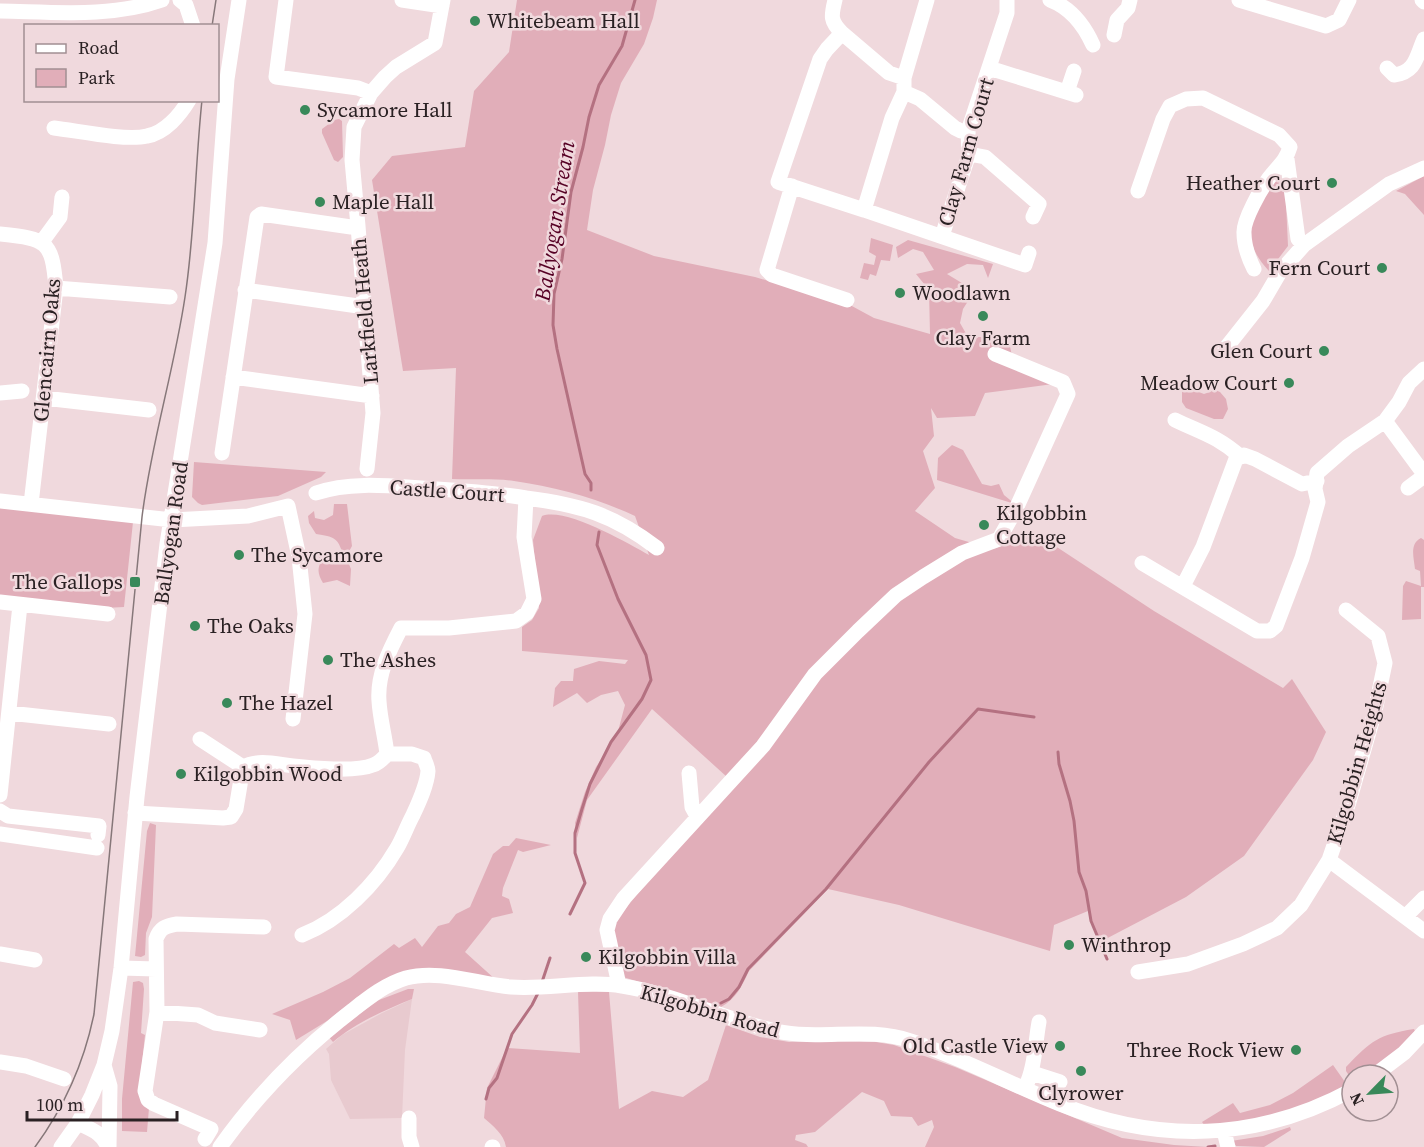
<svg xmlns="http://www.w3.org/2000/svg" width="1424" height="1147" font-family="'Source Serif 4',serif">
	<style>
		.built { fill: #e8cacf }
		.green { fill: #e1aeb9 }
		.lines { fill: none; stroke-linecap: round; stroke-linejoin: round }
		.stream { stroke: #b47181; stroke-width: 3 }
		.minor { stroke: #fff; stroke-width: 15 }
		.tram { stroke: #867779; stroke-width: 1.5 }
		.poi-dot { fill: #39895a; stroke: #f0d9dd; stroke-width: 2 }
		.labels { text-anchor: middle; stroke-width: 5; stroke-linejoin: round; paint-order: stroke }
		.poi-label { font-size: 21px; fill: #2a2123; stroke: #f0d9dd; text-anchor: start }
		.street-label { font-size: 21px; fill: #2a2123; stroke: #f0d9dd }
		.water-label { font-size: 22px; font-style: italic; fill: #560024; stroke: #f0d9dd }
	</style>
	<rect width="100%" height="100%" fill="#f0d9dd"/>
	<path class="built" d="M412,999L405,1050L402,1118L350,1119L331,1080L329,1054L326,1049L342,1035L382,1013Z"/>
	<path class="green" d="M517,0H657L653,18L644,44L621,83L611,115L605,145L593,190L587,230L654,256L755,277L850,305L874,318L930,334L929,290L916,274L934,270L923,252L913,249L898,258L896,247L908,240L993,264L988,278L983,265L967,264L947,274L985,297L970,298L963,309L960,323L968,337H1008L1014,365L1053,384L985,393L975,416L937,418L931,408L934,436L923,451L935,488L915,511L955,538L993,549L1037,534L1154,611L1283,688L1292,679L1326,732L1313,760L1244,856L1186,897L1100,942L1088,911L1054,925L1050,951L899,905L828,889L749,971C742,986 736,999 721,1007L623,977L610,928L763,738L727,777L652,709L587,800L577,838L575,823L585,792L596,767L617,735L625,705L618,691L601,695L587,703L577,693L553,707L555,688L561,681H573L574,669L599,661L625,664L628,660L522,651V627L532,620L539,608L533,540L542,516C566,507 627,543 649,555L635,516C596,498 556,487 514,481C494,478 472,480 452,479L456,368L403,371L372,180L392,156L465,147L474,91L509,52Z
		M339,119L342,121L343,157L338,162L334,160L322,133V129L334,120Z
		M1275,175L1285,181L1288,246L1269,271C1235,235 1256,213 1275,175Z
		M1424,176V215L1405,194L1396,191Z
		M871,238L893,245L890,261L881,260L876,276L870,274L868,280L860,278L864,263L874,265L876,256L869,252Z
		M1188,388L1204,394L1215,390L1220,392L1226,399L1228,409L1223,419H1214L1186,408L1182,402V390Z
		M952,445L963,450L982,484L991,486L999,484L1004,495L1015,504L937,480L938,458Z
		M194,462L326,472L321,477L278,496L202,505L198,503L192,497Z
		M334,504H347L352,546L346,557L351,569L350,586L337,580L323,583C318,574 317,570 321,561L316,552C324,558 335,565 343,555C338,537 334,537 316,534L309,523L308,516L314,511L315,518L324,520L333,515Z
		M0,506L133,522L124,607L104,608L0,596Z
		M1421,538L1424,540V587H1421V619L1402,620L1403,586L1406,581L1421,586L1420,571L1415,569C1414,558 1409,544 1421,538Z
		M150,823L156,825L152,917L146,933L145,955L141,957L135,956L147,831Z
		M516,838L551,845L523,852L518,850L503,888L502,896L509,899L513,913L492,918L465,952L496,980L419,969L357,997L327,1021L296,1040L290,1020L272,1014L323,992L350,978L394,944L399,948L415,938L422,947L438,926L449,923L456,914L470,907L493,854L503,846H509Z
		M139,981L143,983L144,989L141,1033L145,1035L139,1092L149,1108L147,1132L122,1131V1099L133,982Z
		M408,989H414L412,999C385,1010 355,1023 333,1042L328,1036L379,1000Z
		M578,992H609L619,1109L652,1091L683,1097L708,1080L726,1025L760,1037L789,1042L840,1041L876,1042L894,1045L955,1067L1122,1138L1174,1145L1208,1147H925L934,1127L932,1120L918,1126L912,1117L891,1116L884,1101L862,1092L815,1132L796,1135L795,1140L806,1144L808,1147H506C504,1134 493,1126 484,1118L487,1088L507,1048L580,1053Z
		M1414,1029L1415,1031C1403,1045 1383,1067 1367,1074C1363,1076 1356,1075 1352,1075V1080L1346,1071V1067C1372,1040 1378,1035 1414,1029Z
		M1333,1065L1345,1082L1341,1091L1273,1117L1205,1126L1202,1122L1233,1103L1240,1113L1270,1105L1293,1093Z
		M1290,1127L1291,1130L1264,1147L1236,1146L1231,1141L1263,1136Z"/>
	<g class="lines">
		<path class="stream" d="M591,490V483L585,474L557,349L553,325L554,294L562,259L571,192L583,147L589,117L599,85L622,46L635,0
			M1058,752L1059,764L1070,801L1074,821L1079,872L1086,891L1091,921L1107,959
			M570,914L585,883L575,853V833L582,809L590,784L611,742L642,699L651,680L646,655L618,599L597,545L599,532
			M542,982L550,958
			M721,1003L729,999L739,987L748,969L826,889L929,762L978,709L1034,717
			M486,1099L489,1088L497,1078L512,1034L532,1005L539,991
			M1208,1147L1215,1146"/>
		<path class="minor" d="M180,0L186,5L193,26
			M286,0L276,77L358,88L371,93
			M402,0L442,6
			M835,0C831,16 830,21 842,33L827,49L820,59L778,182L864,210L892,118L904,92V78L927,0
			M1050,0C1071,8 1084,25 1093,45
			M1239,0L1326,26L1339,20L1349,0
			M1422,0L1424,2
			M0,11C54,12 111,18 162,0
			M842,33L889,73L904,78
			M1114,35L1117,20L1128,8L1130,0
			M989,68L1076,95
			M1387,68L1394,75C1416,72 1416,57 1424,39
			M904,92L920,99L955,128L961,131H968
			M1067,92L1074,71
			M54,128C79,131 125,141 147,136C165,133 180,115 189,100
			M969,154L985,157L1039,204L1033,217
			M1287,159L1298,239L1304,245
			M792,186L767,270L772,275L847,300
			M1138,191L1163,119L1170,106L1186,99L1203,98L1279,135L1290,147C1286,161 1278,166 1269,178C1261,189 1243,220 1244,233C1244,245 1249,259 1254,269
			M864,210L1025,265L1029,253
			M358,226L373,413L367,469
			M0,234C47,239 52,240 56,288L31,504
			M942,236L969,154L968,131L1007,13V0
			M41,243L60,217L62,197
			M56,288L170,297
			M245,290L365,307
			M1225,349L1263,301L1280,272L1304,245L1389,184L1424,168
			M233,377L372,396
			M0,393L22,391
			M44,398L149,410
			M1175,420C1202,433 1217,436 1241,457
			M1385,421L1424,474
			M222,453L257,217L261,214L351,227L358,226L352,160L354,127L371,93L385,77L396,67L435,43L443,0
			M1408,488L1424,476
			M316,493C354,480 398,487 437,489C467,491 496,493 526,498L524,537L534,599L527,613L516,621L449,628H401C389,651 377,675 379,701C380,719 385,736 387,754
			M526,498C580,505 613,514 657,548
			M0,501L172,520L248,516L288,506L299,557L305,614L293,719
			M1142,563L1257,631H1270L1276,626L1302,558L1318,502L1315,489L1317,473L1348,446L1385,421L1399,402L1409,383L1424,369
			M1183,586L1203,547L1236,459L1244,455L1255,459L1302,484L1317,481
			M0,602L108,614
			M9,713L109,724
			M200,739L243,767
			M689,773L692,807L697,816
			M0,795L20,605
			M0,811L8,816L99,826L98,835
			M135,813L223,818L231,817L236,809L243,767C258,759 276,764 293,766C311,768 357,772 373,765C379,763 383,759 387,754
			M0,834L97,848
			M1329,860L1424,931
			M1405,917L1424,898
			M302,935C341,920 376,884 397,848C403,838 407,826 413,815C419,802 427,785 428,771C428,767 425,762 424,758L412,754H387
			M0,954L35,960
			M121,968L156,969
			M1138,972L1188,964L1243,944L1277,928L1301,905L1329,860L1349,802L1375,711L1385,663L1378,636L1346,610
			M619,985L607,930L610,919L624,898L763,746L815,674L858,631L896,595L923,577L962,553L999,539L1015,511L1068,394L1063,382L995,354
			M157,1012L198,1015L215,1023L260,1030
			M0,1062L26,1066L64,1079
			M104,1065L110,1086L109,1147
			M1032,1073L1060,1082
			M1375,1075L1404,1053L1424,1032
			M1025,1088C1035,1068 1035,1044 1039,1022
			M409,1118V1137L412,1147
			M78,1123C92,1130 101,1132 108,1147
			M1224,1131L1228,1147
			M205,1139L211,1129L154,1104L148,1100L145,1091L157,1012L156,939C160,928 165,926 177,924L264,927
			M61,1147L78,1123L92,1095L104,1065L112,1031L121,968L137,797L167,544L215,243L227,79L239,0
			M220,1147C257,1095 302,1049 353,1010C369,997 386,984 406,978C439,969 477,984 511,987C546,990 588,980 622,986C675,994 724,1020 776,1031C821,1041 867,1026 911,1041C962,1058 1010,1084 1060,1104C1158,1144 1258,1141 1352,1090
			M492,1147H493"/>
		<path class="tram" d="M212,26L216,0
			M35,1147C65,1106 84,1063 94,1014L142,517C151,443 174,371 185,297C195,232 195,166 202,100"/>
	</g>
	<g class="poi-dot">
		<circle cx="475" cy="21" r="6"/>
		<circle cx="305" cy="110" r="6"/>
		<circle cx="1332" cy="183" r="6"/>
		<circle cx="320" cy="202" r="6"/>
		<circle cx="1382" cy="268" r="6"/>
		<circle cx="900" cy="293" r="6"/>
		<circle cx="983" cy="316" r="6"/>
		<circle cx="1324" cy="351" r="6"/>
		<circle cx="1289" cy="383" r="6"/>
		<circle cx="984" cy="525" r="6"/>
		<circle cx="239" cy="555" r="6"/>
		<rect x="129" y="576" width="12" height="12" rx="3"/>
		<circle cx="195" cy="626" r="6"/>
		<circle cx="328" cy="660" r="6"/>
		<circle cx="227" cy="703" r="6"/>
		<circle cx="181" cy="774" r="6"/>
		<circle cx="1069" cy="945" r="6"/>
		<circle cx="586" cy="957" r="6"/>
		<circle cx="1060" cy="1046" r="6"/>
		<circle cx="1296" cy="1050" r="6"/>
		<circle cx="1081" cy="1071" r="6"/>
	</g>
	<g class="labels">
		<g class="poi-label">
			<text x="487" y="28">Whitebeam Hall</text>
			<text x="317" y="117">Sycamore Hall</text>
			<text x="1320" y="190" text-anchor="end">Heather Court</text>
			<text x="332" y="209">Maple Hall</text>
			<text x="1370" y="275" text-anchor="end">Fern Court</text>
			<text x="912" y="300">Woodlawn</text>
			<text x="983" y="345" text-anchor="middle">Clay Farm</text>
			<text x="1312" y="358" text-anchor="end">Glen Court</text>
			<text x="1277" y="390" text-anchor="end">Meadow Court</text>
			<text x="996" y="520">Kilgobbin<tspan x="996" dy="24">Cottage</tspan></text>
			<text x="251" y="562">The Sycamore</text>
			<text x="123" y="589" text-anchor="end">The Gallops</text>
			<text x="207" y="633">The Oaks</text>
			<text x="340" y="667">The Ashes</text>
			<text x="239" y="710">The Hazel</text>
			<text x="193" y="781">Kilgobbin Wood</text>
			<text x="1081" y="952">Winthrop</text>
			<text x="598" y="964">Kilgobbin Villa</text>
			<text x="1048" y="1053" text-anchor="end">Old Castle View</text>
			<text x="1284" y="1057" text-anchor="end">Three Rock View</text>
			<text x="1081" y="1100" text-anchor="middle">Clyrower</text>
		</g>
		<g class="street-label">
			<text transform="translate(966 152) rotate(-74)" y="7">Clay Farm Court</text>
			<text transform="translate(365 311) rotate(-95)" y="7">Larkfield Heath</text>
			<text transform="translate(47 350) rotate(-85)" y="7">Glencairn Oaks</text>
			<text transform="translate(447 491) rotate(4)" y="7">Castle Court</text>
			<text transform="translate(171 533) rotate(-82)" y="7">Ballyogan Road</text>
			<text transform="translate(1357 763) rotate(-74)" y="7">Kilgobbin Heights</text>
			<text transform="translate(710 1011) rotate(16)" y="7">Kilgobbin Road</text>
		</g>
		<g class="water-label">
			<text transform="translate(554 221) rotate(-81)" y="8">Ballyogan Stream</text>
		</g>
	</g>
	<rect x="24" y="24" width="195" height="78" fill="#f0d9dd" stroke="#a18f93" stroke-width="1.5"/>
	<rect x="36" y="44" width="30" height="9" fill="#ffffff" stroke="#a18f93" stroke-width="1.5"/>
	<text x="78" y="54" font-size="18" fill="#2a2123">Road</text>
	<rect x="36" y="69" width="30" height="18" fill="#e1aeb9" stroke="#a18f93" stroke-width="1.5"/>
	<text x="78" y="84" font-size="18" fill="#2a2123">Park</text>
	<g transform="translate(1370 1093) rotate(245)"><circle r="28" fill="#f0d9dd" stroke="#a18f93" stroke-width="1.5"/>
	<path d="M0-4.5L10 22L0 15L-10 22Z" fill="#39895a"/>
	<text y="-9" font-size="16" font-weight="bold" text-anchor="middle" fill="#2a2123">N</text>
	</g>
	<path d="M27 1111v9h150v-9" fill="none" stroke="#2a2123" stroke-width="3"/>
	<text x="36" y="1111" font-size="18" fill="#2a2123" stroke="#f0d9dd" stroke-width="4.5" paint-order="stroke">100 m</text>
</svg>
